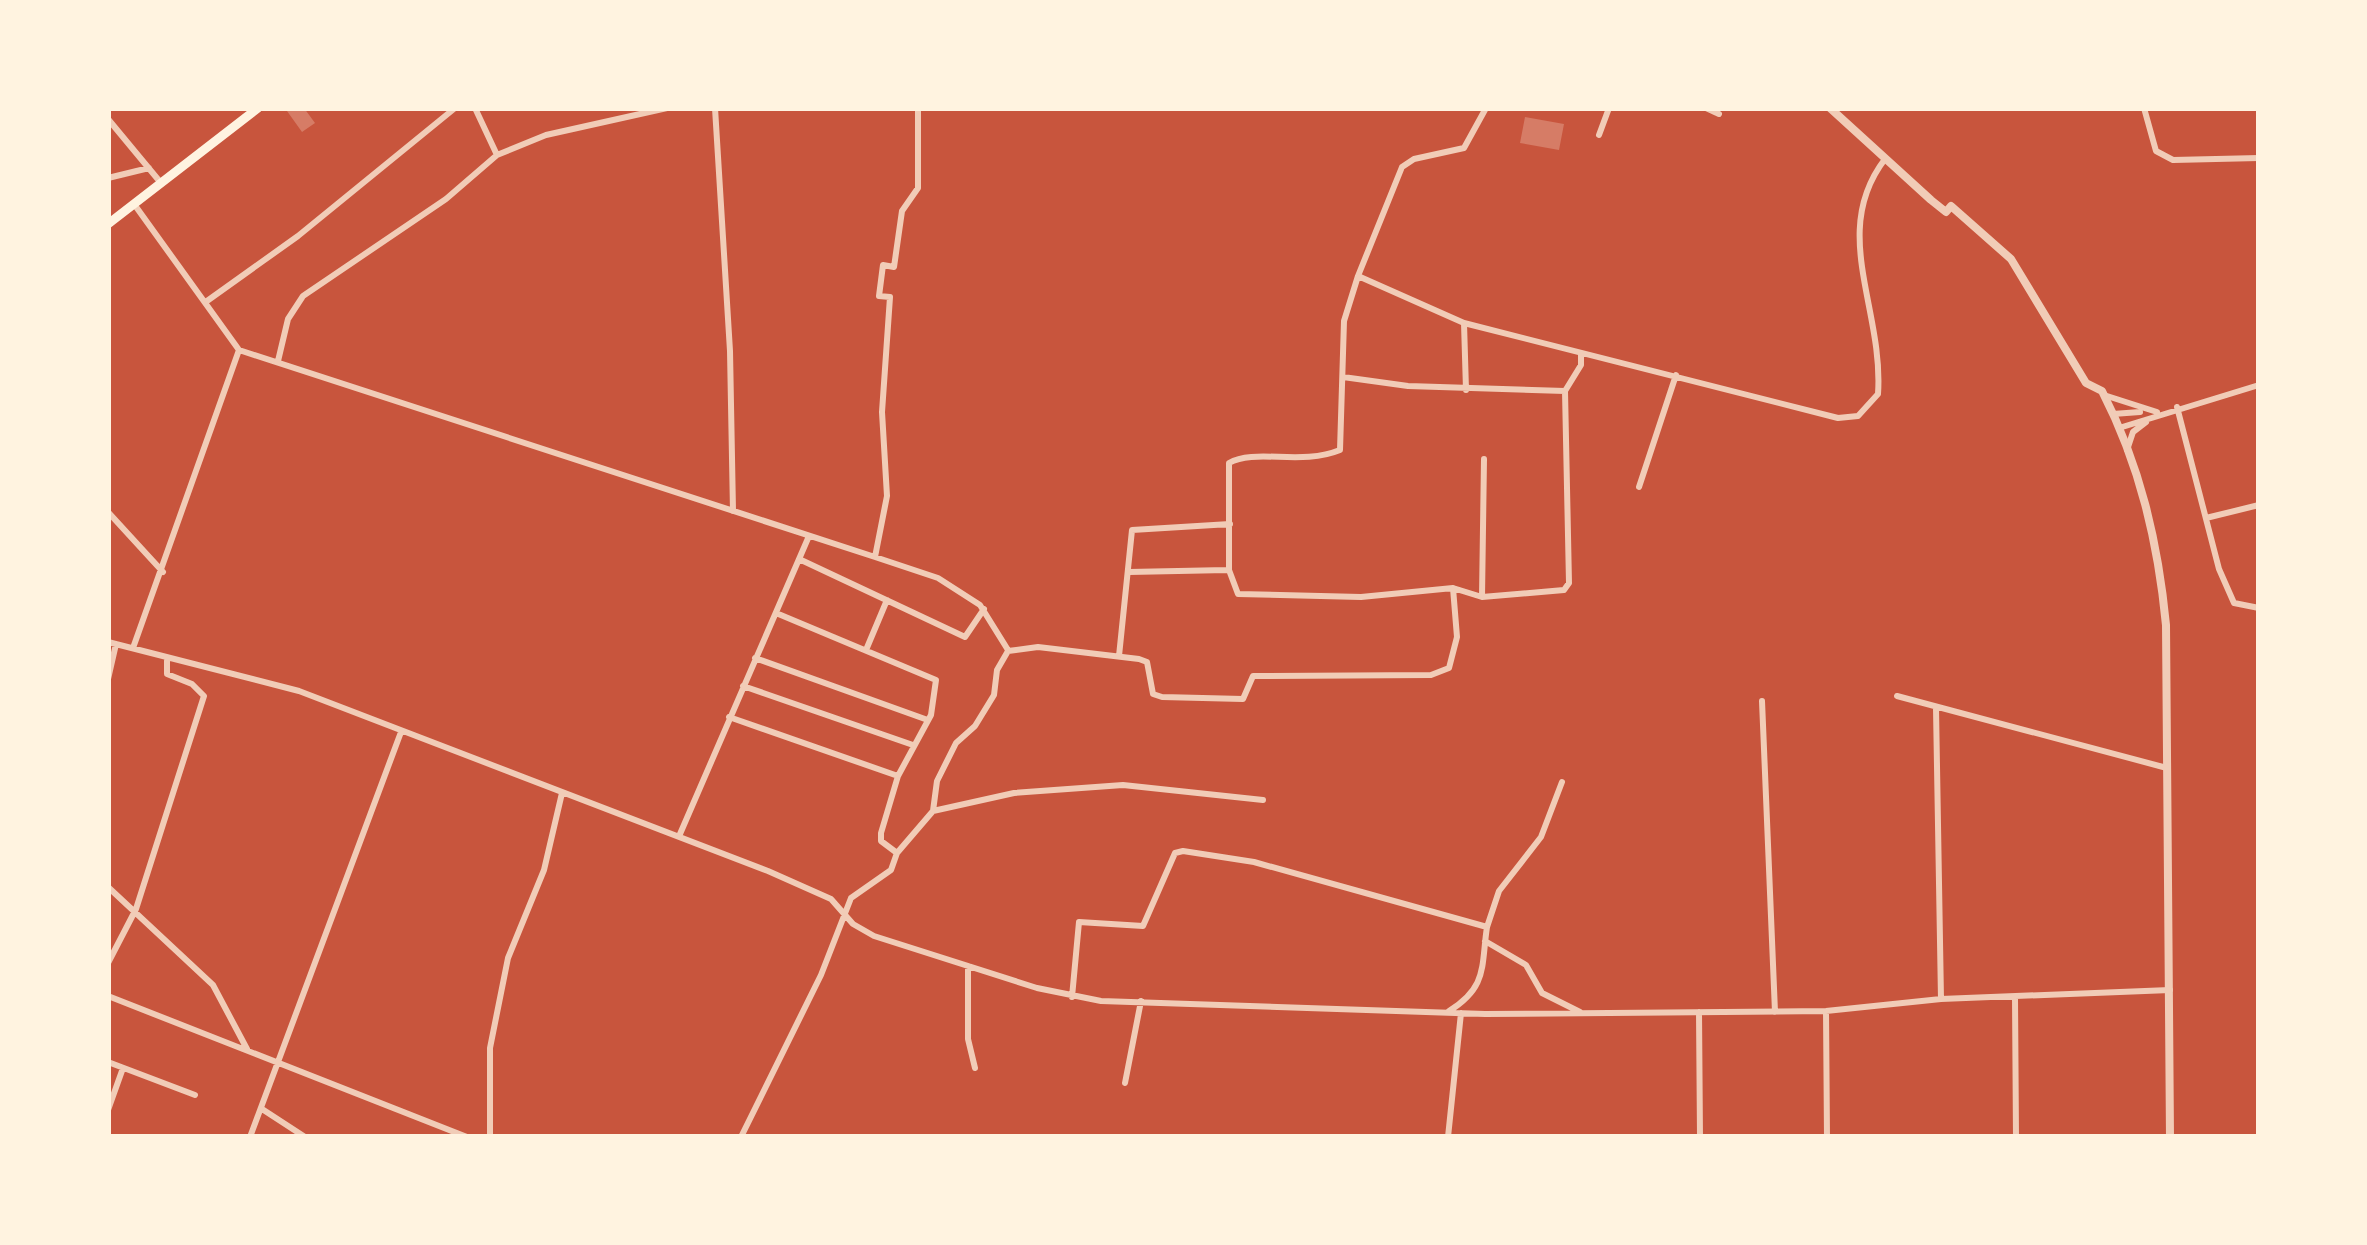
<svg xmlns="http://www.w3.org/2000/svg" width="2367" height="1245" font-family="Inter,sans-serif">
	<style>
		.building { fill: #d67c66 }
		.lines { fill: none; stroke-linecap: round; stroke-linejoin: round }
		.minor { stroke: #f1ccb7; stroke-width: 6 }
		.tertiary { stroke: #f1ccb7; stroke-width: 8 }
		.trunk { stroke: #fff3e0; stroke-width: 9 }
	</style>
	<rect width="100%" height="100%" fill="#c8553d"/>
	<path class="building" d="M291,108H304L315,123L302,132L287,111Z
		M1525,117L1564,124L1559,150L1520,143Z"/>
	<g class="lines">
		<path class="minor" d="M475,108L497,155
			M715,108L730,351L733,511
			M1486,108L1464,148L1414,159L1402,167L1358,276L1464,323L1838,418L1858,416L1878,394C1884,309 1829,232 1885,159
			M1706,108L1719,114
			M2144,108L2156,151L2173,160L2259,158
			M108,119L161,183
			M1599,135L1609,108
			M108,178L149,168
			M134,204L239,350L875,557L887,496L882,412L890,297L879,296L883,265L894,267L902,211L918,188V108
			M1358,276L1344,321L1340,450C1301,466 1255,448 1229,463V570L1238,594L1361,597L1453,588L1482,597L1564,590L1569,583L1565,391
			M207,301L298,236L455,108
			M1464,323L1466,390
			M278,361L288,319L303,296L446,199L497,155L546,135L667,108
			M1343,377L1408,386L1565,391L1581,365V353
			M2107,396L2157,412
			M2177,407L2219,569L2234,603L2259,608
			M2113,414L2140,412
			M2119,428L2259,385
			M2127,450L2133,432L2146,422
			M1639,487L1676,375
			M108,512L163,572
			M2206,518L2259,505
			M875,557L938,578L980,605L1008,650
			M799,559L965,637L984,609
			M1129,572L1227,570
			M1482,597L1484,459
			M776,613L936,680L931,715L898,776L881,833V841L897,853
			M108,642L299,691L768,871L831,899L853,924L874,936L1037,988L1101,1001L1485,1014L1826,1011L1941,999L2170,990
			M133,648L239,350
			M866,650L887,600
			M1119,656L1132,530L1230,524
			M755,658L925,719
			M108,679L116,644
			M743,686L913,745
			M1897,696L2167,768
			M1762,701L1775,1012
			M1936,708L1941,999
			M729,717L898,776
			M933,811L1014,793L1123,785L1263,800
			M680,834L809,536
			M108,887L213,985L247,1049
			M1487,927L1499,891L1541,837L1562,782
			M1485,941L1526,965L1542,993L1580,1012
			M108,963L136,909L204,696L192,684L167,674V661
			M968,966V1039L975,1068
			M108,996L467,1137
			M1072,997L1079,922L1143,926L1175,853L1183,851L1254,862L1487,927C1481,966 1488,987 1449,1011
			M2015,997L2016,1137
			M1826,1011L1827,1137
			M1699,1012L1700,1137
			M108,1062L195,1095
			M1125,1083L1141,1001
			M262,1109L305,1137
			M108,1110L123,1068
			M250,1137L401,732
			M490,1137V1048L508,958L544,870L562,793
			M741,1137L821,975L851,898L891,870L897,853L933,811L937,781L956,743L975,726L994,695L997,670L1008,651L1038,647L1139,659L1147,662L1153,694L1162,697L1243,699L1253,676L1431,675L1449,668L1457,637L1453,588
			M1448,1137L1461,1013"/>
		<path class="tertiary" d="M1830,108L1931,200L1946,212L1951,206L2011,259L2086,383L2102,391C2140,465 2158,542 2166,625L2170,1137"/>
		<path class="trunk" d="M108,224L258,108"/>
	</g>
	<rect width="2367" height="1245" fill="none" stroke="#fff3e0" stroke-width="222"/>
</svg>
